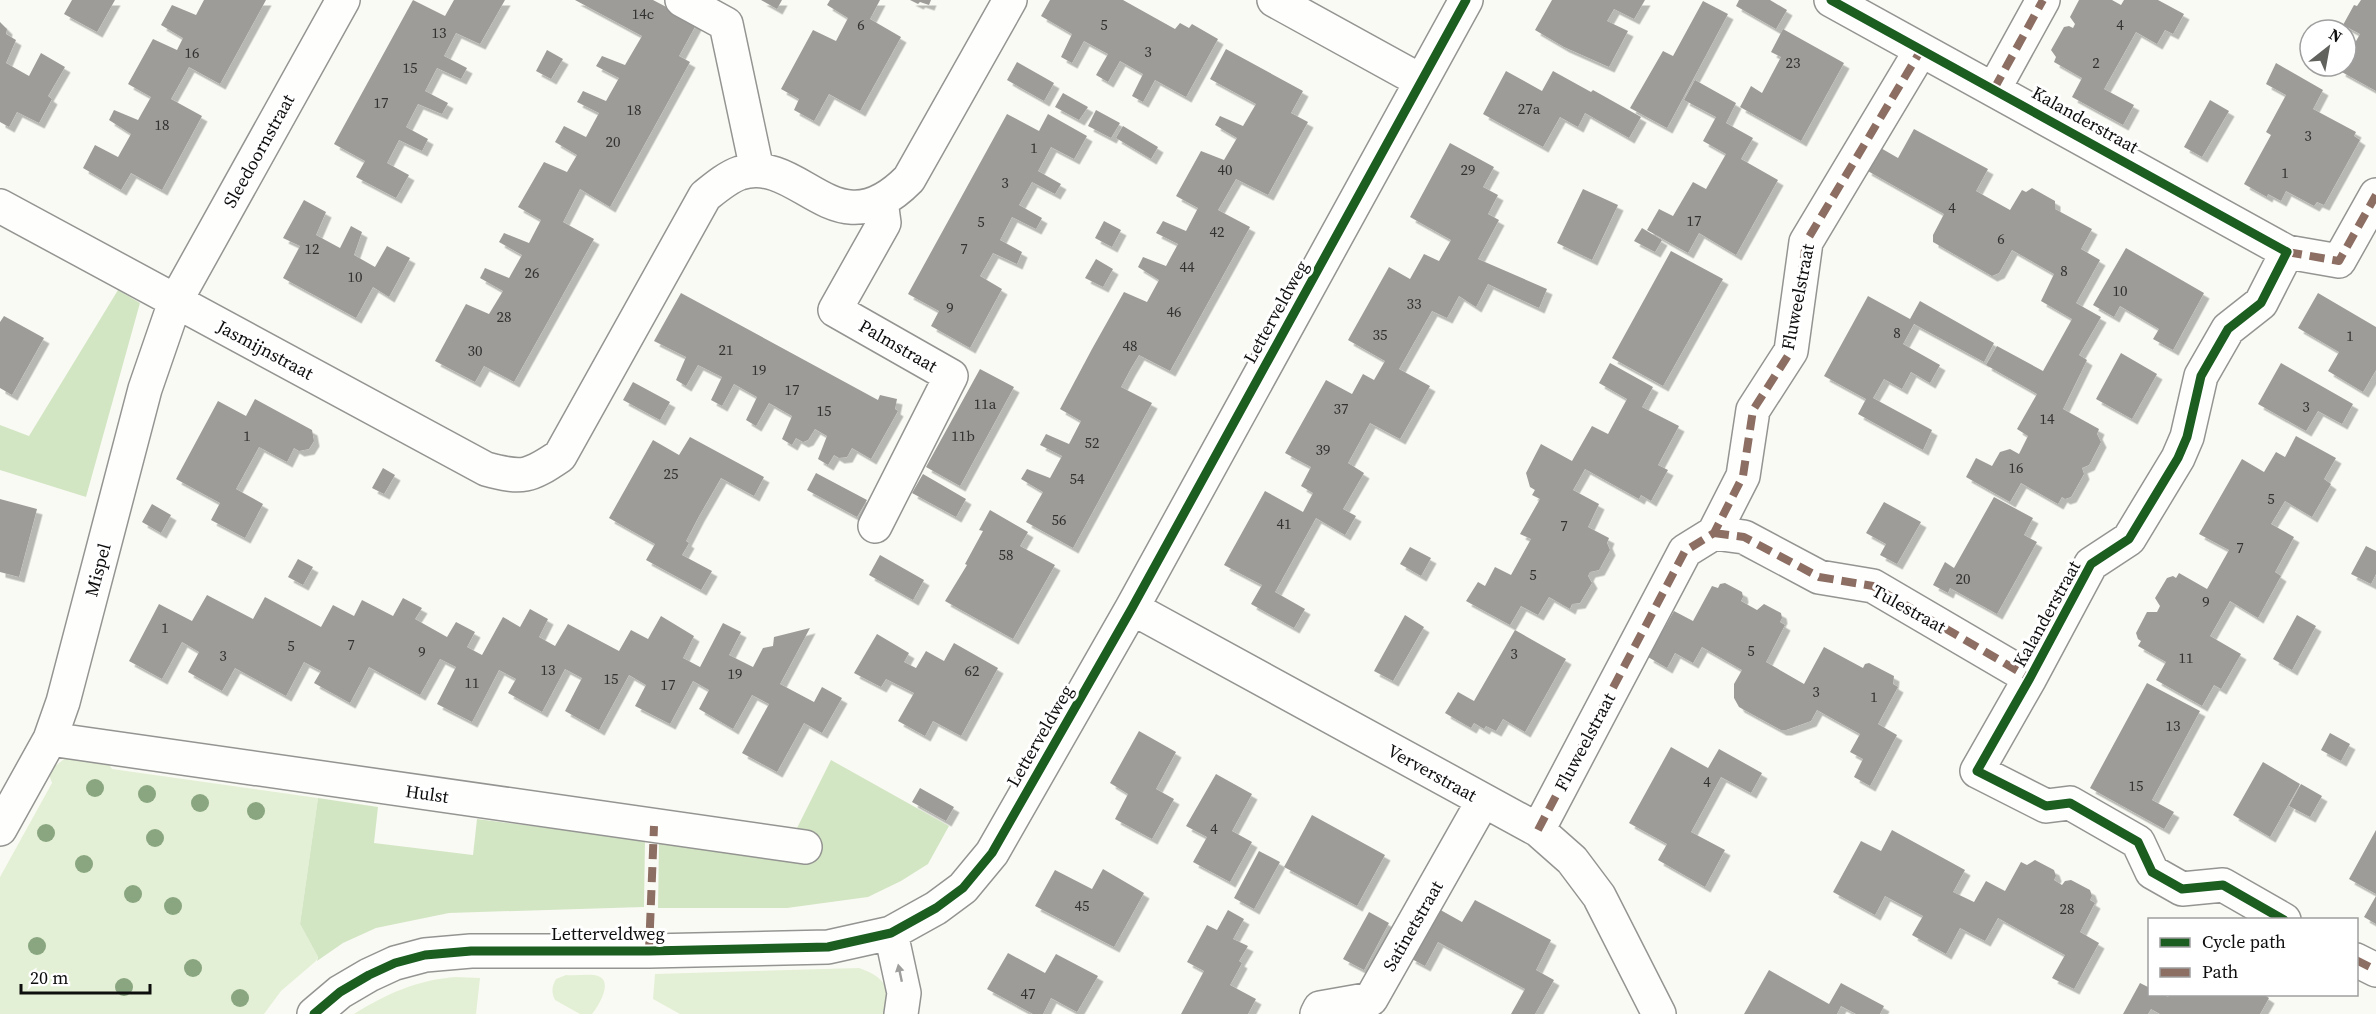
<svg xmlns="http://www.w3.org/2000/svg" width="2376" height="1014" font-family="'Source Serif 4',serif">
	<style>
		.green { fill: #e3f0d5 }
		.forest { fill: #d3e6c4 }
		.building { fill: #9e9c99; filter: url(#shadow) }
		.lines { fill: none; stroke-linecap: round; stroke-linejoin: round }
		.street-casing { stroke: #949492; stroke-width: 36 }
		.street { stroke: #fefefd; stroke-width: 33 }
		.quiet { stroke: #8d6e63; stroke-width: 8; stroke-dasharray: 15 8; stroke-linecap: butt }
		.cycleway-casing { stroke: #fff; stroke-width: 13 }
		.cycleway { stroke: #1b5e20; stroke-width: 9 }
		.tree { fill: #89a680 }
		.oneway { fill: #9e9e9d }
		.labels { text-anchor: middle; stroke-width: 6; stroke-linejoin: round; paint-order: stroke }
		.number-label { font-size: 15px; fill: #323231 }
		.street-label { font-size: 18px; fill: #0e0e0e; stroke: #fff }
	</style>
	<defs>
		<filter id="shadow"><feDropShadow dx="5.5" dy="5.5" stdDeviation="0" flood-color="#0004"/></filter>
	</defs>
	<rect width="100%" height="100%" fill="#fafaf4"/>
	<path class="green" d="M74,757L107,761L112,769L318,798L300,924L318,957L316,961L281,991L264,1014H0V877L52,783L48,772L64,759Z
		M859,968C885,977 890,987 890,1014H680L653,999L655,974Z
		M566,975C575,976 585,974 594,975C616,978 599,1005 592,1014H580L555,1000C551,992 552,986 556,979Z
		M455,977L480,978L476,1014H354C386,994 417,980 455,977Z"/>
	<path class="forest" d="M118,290L140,303L86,497L0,470V425L29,436Z
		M831,760L949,826L928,864L901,881L868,897L787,908H658L659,843L811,862L814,835L796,830Z
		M318,798L378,807L374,843L473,855L477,819L645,840L644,907L449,913L376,928L343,943L317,961L318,957L300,924Z"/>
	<path class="building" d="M72,0H115L97,32L64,14Z
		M204,0H266L220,84L189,67L171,99L202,116L162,190L131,173L121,190L83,168L95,145L118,157L131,134L109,120L114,110L138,120L151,97L128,84L153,39L177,50L183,38L161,25L172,5L196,15Z
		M413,0L445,16L454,0H505L480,44L456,33L444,56L467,68L461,79L437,68L425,91L448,103L442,114L418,104L406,127L428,139L422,151L399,140L387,163L409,175L396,198L356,177L365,161L334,144Z
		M575,0H653L697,23L679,56L690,62L610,207L580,189L563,222L594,239L514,382L484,366L475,382L435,361L466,304L489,314L503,291L480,278L485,268L509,278L522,255L499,242L504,233L529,243L541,220L518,207L544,162L567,172L577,155L555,142L564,126L586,137L599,113L577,102L583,91L606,101L619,78L596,66L602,56L625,65L642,36Z
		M761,0H782L777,9Z
		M830,0H880L870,19L901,37L860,111L829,94L814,121L794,110L799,99L781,89L813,30L836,41L848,18L827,5Z
		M910,0H931L929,5L920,2L918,4Z
		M1050,0H1123L1175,29L1180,23L1189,28L1192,24L1218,39L1186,97L1155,80L1143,102L1132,96L1143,74L1120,61L1108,82L1096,75L1108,54L1084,41L1072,63L1061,57L1072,34L1041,16Z
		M1552,0H1645L1634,19L1614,9L1607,21L1628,31L1609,67L1564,47L1535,30Z
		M1739,0H1770L1787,10L1776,29L1736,6Z
		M2079,0H2112L2121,5L2124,0H2158L2184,14L2173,34L2165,30L2157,44L2136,32L2104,89L2134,105L2123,125L2072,97L2082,78L2054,62L2056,57L2051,50L2064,27L2069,26L2073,28L2075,24L2070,17Z
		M2361,0H2376V91L2340,71L2342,66H2346V59L2360,34L2343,25L2354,5L2357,6Z
		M1703,1L1728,14L1667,128L1630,108L1663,51L1673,56Z
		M0,22L7,29L6,34L16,40L6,63L29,76L41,53L65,67L48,96L52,99L39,123L17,112L9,127L0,122Z
		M1783,29L1844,63L1801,141L1740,107L1751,86L1762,93L1772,74L1781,57L1771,52Z
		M1226,49L1303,91L1291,113L1308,122L1268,195L1236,179L1218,210L1250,227L1170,371L1139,355L1130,370L1121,387L1152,403L1073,548L1026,522L1043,492L1021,479L1027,469L1050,478L1062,456L1040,445L1046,434L1069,444L1081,421L1060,409L1092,349L1124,292L1147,302L1159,280L1138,267L1143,257L1166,266L1178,244L1156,233L1163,221L1186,231L1198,208L1176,196L1201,151L1224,160L1237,138L1215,125L1220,116L1243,126L1256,104L1210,79Z
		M547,50L563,59L551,79L536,71Z
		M1017,62L1054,83L1044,101L1007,80Z
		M2276,63L2323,90L2313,109L2356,132L2354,136L2360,140L2324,205L2317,202L2314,206L2286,191L2281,201L2268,194L2267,197L2244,184L2271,135L2266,132L2286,95L2266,84Z
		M1506,71L1542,91L1553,71L1591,92L1593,90L1641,117L1629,138L1585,113L1578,127L1560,117L1543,147L1483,114Z
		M1695,80L1736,103L1726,123L1753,138L1741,159L1778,180L1736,255L1699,233L1688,253L1647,230L1659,209L1673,216L1693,182L1706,189L1726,154L1703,141L1716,117L1684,100Z
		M1063,93L1088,107L1079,120L1055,107Z
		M2210,100L2229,111L2202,157L2184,147Z
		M1096,110L1120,123L1111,138L1088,126Z
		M1007,114L1039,131L1048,114L1087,136L1074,159L1051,147L1038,171L1061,184L1055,194L1032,182L1019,205L1042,218L1036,229L1012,217L1000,240L1022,252L1017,264L993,253L980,276L1002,289L970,348L931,326L939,311L908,294Z
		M1123,126L1158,147L1151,159L1116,138Z
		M1914,129L1988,169L1976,191L2010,210L2022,190L2026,192L2032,188L2055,201V209L2092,229L2081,249L2100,260L2076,303L2101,317L2079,355L2087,360L2063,409L2099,429L2097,434L2101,442L2089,465L2082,468L2084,474L2071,497L2065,499L2062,497L2058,504L2021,483L2010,502L1966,477L1976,458L1992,466L2000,452L2010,449L2019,454L2028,436L2017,429L2037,394L1986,365L1997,346L2043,371L2072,319L2041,301L2054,274L2012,250L1999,273L1992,276L1933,242V235L1944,214L1866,170L1879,147L1898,158Z
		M1450,143L1494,167L1483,187L1498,195L1488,214L1499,220L1478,259L1547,289L1539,308L1488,284L1476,307L1459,296L1447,318L1432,311L1399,369L1430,386L1400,439L1370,423L1348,463L1364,473L1343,509L1356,516L1345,535L1316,518L1275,592L1305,609L1294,628L1251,604L1262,585L1224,565L1265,491L1303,512L1313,493L1301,486L1311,467L1285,453L1326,380L1352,394L1363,374L1374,380L1385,361L1348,340L1389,267L1410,279L1424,254L1439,261L1451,240L1410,217Z
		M1583,189L1618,205L1592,260L1557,243Z
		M304,200L326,212L316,235L340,248L351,226L362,232L354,255L375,267L387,246L410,258L389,297L373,287L356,318L283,278L300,246L283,238Z
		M1104,221L1121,230L1112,247L1095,238Z
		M1642,228L1662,240L1655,252L1634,241Z
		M2126,248L2204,293L2173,350L2153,339L2159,329L2120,306L2114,317L2093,305Z
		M1671,251L1723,279L1663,386L1612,358Z
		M1096,259L1113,269L1103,287L1085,278Z
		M681,293L878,400L880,395L897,399L895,409L898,411L871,459L852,448L847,457L839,458L834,455L828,465L818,459L827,436L815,429L808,440L803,442L796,438L792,445L782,439L792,416L769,403L756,426L746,420L757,397L734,384L722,406L711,400L722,377L698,365L686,386L676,380L686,357L654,341Z
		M2318,293L2376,327V370L2363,392L2328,371L2339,352L2298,328Z
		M1868,296L1910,319L1920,301L1994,343L1984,362L1914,324L1903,344L1940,365L1930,383L1911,372L1902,389L1884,379L1873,398L1932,430L1923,450L1858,414L1866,399L1824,376Z
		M4,316L44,338L12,395L0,388V322Z
		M2121,353L2157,374L2132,419L2096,399Z
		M1610,363L1653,387L1642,407L1679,426L1658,465L1668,470L1651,501L1641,495L1639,499L1585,469L1573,490L1599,504L1588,527L1609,538L1607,543L1610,550L1599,570L1590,572L1588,576L1592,583L1580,603L1572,604L1570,609L1549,597L1538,615L1521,606L1510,625L1466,601L1478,582L1485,586L1495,567L1511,575L1531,539L1520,534L1540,499L1532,495L1535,490L1530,487L1526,473L1541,444L1572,461L1592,426L1608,434L1627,399L1599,383Z
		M2281,363L2353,404L2342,424L2318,411L2306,431L2258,404Z
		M980,369L1014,387L960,486L926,467Z
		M633,382L670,402L660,420L623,400Z
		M255,399L312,430L314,441L309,449L299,451L294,448L287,462L259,447L236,489L263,504L245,538L211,520L220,503L176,479L218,401L246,416Z
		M2296,436L2336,458L2324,479L2331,484L2312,517L2285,501L2271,524L2294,537L2275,572L2281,576L2258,618L2230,601L2210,636L2241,654L2221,689L2214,685L2202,706L2156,680L2166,662L2138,646L2141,641L2138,639L2136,633L2147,612H2157L2160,606L2155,598L2167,578L2173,576L2176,578L2179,573L2207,589L2229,550L2199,534L2242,459L2264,472L2276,452L2285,457Z
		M690,437L764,477L754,496L721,478L699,516L686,541L689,543L682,555L712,571L701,590L646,560L655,544L609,518L653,440L679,455Z
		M383,468L395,475L384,494L372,488Z
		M816,473L867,500L857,517L807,490Z
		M923,474L966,499L956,517L912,493Z
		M1994,497L2033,518L2024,535L2037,542L1997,614L1950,588L1948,593L1933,585L1945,562L1954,568Z
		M0,499L37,509L19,577L0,572Z
		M1884,502L1921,522L1897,564L1880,555L1886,544L1866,533Z
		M152,504L171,515L161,533L142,522Z
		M990,510L1028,532L1020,546L1055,565L1013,639L945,601L967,565L965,564L983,531L979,530Z
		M2366,546L2376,551V574L2371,584L2351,574Z
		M1410,547L1431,558L1421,576L1400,564Z
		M880,555L924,580L913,600L869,575Z
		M298,559L313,567L303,585L288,577Z
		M1725,583L1742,592L1743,597L1741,601L1757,610L1764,604L1781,613L1782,618L1780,622L1785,625L1766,662L1804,684L1824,647L1863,668L1865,664L1869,663L1894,676L1893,684L1898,687L1878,724L1897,735L1870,786L1854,777L1863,759L1850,752L1860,734L1817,710L1811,721L1786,730H1781L1759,718L1739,707L1734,698V684L1742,670L1702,647L1693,663L1675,653L1667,668L1648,657L1674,611L1693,621L1712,586L1718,588L1720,584Z
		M207,595L253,619L265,597L321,627L333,605L354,616L362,600L393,616L403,598L422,608L415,619L447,637L456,622L475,632L467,647L482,655L503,617L520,627L530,609L548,619L539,637L555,646L568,624L619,651L631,630L648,639L661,616L694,636L683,658L700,667L723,623L741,632L729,655L753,667L763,648L773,646L774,637L810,628L780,684L814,702L822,687L842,698L822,733L804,723L777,772L742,753L769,704L752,695L733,729L699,709L709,690L693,681L670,724L635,706L646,685L629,675L599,730L565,711L582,678L565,669L542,712L508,693L516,679L499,670L472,722L437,704L456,667L440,659L420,695L369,667L350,703L314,683L321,671L304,662L286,696L235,668L222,691L188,672L199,652L182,642L162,679L129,661L159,604L192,621Z
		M1405,615L1424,627L1393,681L1374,671Z
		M2297,615L2316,626L2292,670L2273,659Z
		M1515,630L1566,659L1525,732L1503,719L1496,731L1486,726L1484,729L1474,723L1471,728L1445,713L1458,692L1474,701Z
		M877,634L909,653L904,662L916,668L926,651L944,661L954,643L998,668L961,736L933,721L925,736L898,721L914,693L886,679L881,687L854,673Z
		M2147,683L2200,711L2152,800L2174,812L2164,829L2090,788Z
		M1139,731L1176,752L1156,789L1174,799L1152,839L1115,819L1128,794L1110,783Z
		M2330,733L2350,744L2341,761L2321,750Z
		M1671,747L1708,768L1719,749L1762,773L1751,793L1721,777L1691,832L1725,850L1705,887L1658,860L1667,844L1629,823Z
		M2263,762L2300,784L2270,837L2233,815Z
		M1216,774L1252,794L1232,831L1252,842L1230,882L1193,862L1207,837L1186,826Z
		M2301,784L2322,796L2310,817L2289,806Z
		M920,788L954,807L946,821L912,802Z
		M1312,815L1385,855L1357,906L1284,867Z
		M1892,830L1965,870L1953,892L1974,902L1986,881L2005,891L2021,862L2027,865L2035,860L2054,870L2056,876L2054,880L2062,885L2065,881L2071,880L2090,890L2092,896L2090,900L2095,903L2080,932L2099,943L2074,989L2052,978L2065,955L1998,918L1985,941L1960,928L1946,954L1912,935L1923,916L1885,896L1875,915L1833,892L1861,841L1881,851Z
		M2376,830V894L2349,879Z
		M1259,851L1280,862L1254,909L1234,898Z
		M1103,869L1144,893L1114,947L1035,906L1055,870L1092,889Z
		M2376,896V924L2364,917Z
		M1475,900L1551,940L1536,970L1554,980L1535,1014H1511L1525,989L1438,942L1425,966L1410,958L1437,908L1462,922Z
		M1228,910L1244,919L1233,939L1248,946L1239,961L1242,963L1230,985L1256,999L1248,1014H1181L1204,971L1187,962L1207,925L1217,930Z
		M1369,912L1389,923L1364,970L1343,959Z
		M1008,953L1045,973L1056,954L1098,976L1077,1012L1051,998L1043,1014H1033L987,989Z
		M1769,970L1829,1004L1841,983L1884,1006L1880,1014H1856L1841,1006L1837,1014H1744Z
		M2140,983L2150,988V994H2162L2168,997L2170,994H2263L2269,998L2260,1014H2160L2151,1009L2148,1014H2123Z"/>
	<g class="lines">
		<g class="street-casing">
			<path id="street" d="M682,0L726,24L757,170
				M1274,0L1421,81
				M1831,0L2287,252L2261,303L2228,329L2201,376L2187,437L2178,458L2129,539L2091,564L2030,678L1977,771L2046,806L2070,803L2138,842L2152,872L2182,889L2223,885L2284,920
				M1994,89L2043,0
				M0,206L486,469C523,479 529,477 560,456L705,196C715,188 728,177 740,173C802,154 835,254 909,179L1010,0
				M2287,252L2339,261L2376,195
				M875,526L951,376L835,310L884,223L881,201
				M1714,533L1744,537L1819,577L1873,586L2030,678
				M1132,608L1538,830L1572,860L1599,896L1659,1014
				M50,739L805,847
				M0,829L50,739L63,702L145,389L175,302L343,0
				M1538,830L1685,551L1714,533L1743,476L1753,410L1791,351L1806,242L1921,50
				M891,933L904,993L901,1014
				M2356,960L2376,970
				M314,1014L340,992L369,975L395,963L425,955L471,951H649L828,947L891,933L936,908L963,888L992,853L1132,608L1466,0
				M1317,1014L1320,1008L1371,999L1483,801"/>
		</g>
		<use href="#street" class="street"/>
		<path class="quiet" d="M1994,89L2043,0
			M2287,252L2339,261L2376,195
			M1714,533L1744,537L1819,577L1873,586L2030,678
			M1538,830L1685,551L1714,533L1743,476L1753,410L1791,351L1806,242L1921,50
			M649,951L654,826
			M2356,960L2376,970"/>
		<g class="cycleway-casing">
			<path id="cycleway" d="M1831,0L2287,252L2261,303L2228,329L2201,376L2187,437L2178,458L2129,539L2091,564L2030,678L1977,771L2046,806L2070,803L2138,842L2152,872L2182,889L2223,885L2284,920
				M314,1014L340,992L369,975L395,963L425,955L471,951H649L828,947L891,933L936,908L963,888L992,853L1132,608L1466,0"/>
		</g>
		<use href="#cycleway" class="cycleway"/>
	</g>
	<g class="tree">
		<circle cx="95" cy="788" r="9"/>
		<circle cx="147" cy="794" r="9"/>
		<circle cx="200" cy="803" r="9"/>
		<circle cx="256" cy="811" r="9"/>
		<circle cx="46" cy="833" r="9"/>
		<circle cx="155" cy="838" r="9"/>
		<circle cx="84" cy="864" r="9"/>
		<circle cx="133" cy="894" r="9"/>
		<circle cx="173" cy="906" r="9"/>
		<circle cx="37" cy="946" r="9"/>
		<circle cx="193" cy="968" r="9"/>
		<circle cx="124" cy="987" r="9"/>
		<circle cx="240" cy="998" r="9"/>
	</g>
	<defs><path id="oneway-solid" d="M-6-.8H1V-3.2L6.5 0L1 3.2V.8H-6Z" transform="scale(1.5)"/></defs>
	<use class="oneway" href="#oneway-solid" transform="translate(900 973) rotate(-102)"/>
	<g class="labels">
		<g class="number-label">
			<text x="643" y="19">14c</text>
			<text x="861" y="30">6</text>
			<text x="1104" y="30">5</text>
			<text x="2120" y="30">4</text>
			<text x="439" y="38">13</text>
			<text x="1148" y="57">3</text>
			<text x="192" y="58">16</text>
			<text x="1793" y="68">23</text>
			<text x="2096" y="68">2</text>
			<text x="410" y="73">15</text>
			<text x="381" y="108">17</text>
			<text x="1529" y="114">27a</text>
			<text x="634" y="115">18</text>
			<text x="162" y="130">18</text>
			<text x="2308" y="141">3</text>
			<text x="613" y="147">20</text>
			<text x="1034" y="153">1</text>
			<text x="1225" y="175">40</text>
			<text x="1468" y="175">29</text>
			<text x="2285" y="178">1</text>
			<text x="1005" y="188">3</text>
			<text x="1952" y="213">4</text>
			<text x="1694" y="226">17</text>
			<text x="981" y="227">5</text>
			<text x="1217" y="237">42</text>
			<text x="2001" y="244">6</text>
			<text x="312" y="254">12</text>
			<text x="964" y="254">7</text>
			<text x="1187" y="272">44</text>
			<text x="2064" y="276">8</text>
			<text x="532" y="278">26</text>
			<text x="355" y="282">10</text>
			<text x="2120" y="296">10</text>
			<text x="1414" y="309">33</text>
			<text x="950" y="313">9</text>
			<text x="1174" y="317">46</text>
			<text x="504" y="322">28</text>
			<text x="1897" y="338">8</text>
			<text x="1380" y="340">35</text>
			<text x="2350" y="341">1</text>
			<text x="1130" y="351">48</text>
			<text x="726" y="355">21</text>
			<text x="475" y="356">30</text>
			<text x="759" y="375">19</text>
			<text x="792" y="395">17</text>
			<text x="985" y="409">11a</text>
			<text x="2306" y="412">3</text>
			<text x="1341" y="414">37</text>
			<text x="824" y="416">15</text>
			<text x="2047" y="424">14</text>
			<text x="247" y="441">1</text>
			<text x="963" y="441">11b</text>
			<text x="1092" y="448">52</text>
			<text x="1323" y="455">39</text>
			<text x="2016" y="473">16</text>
			<text x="671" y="479">25</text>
			<text x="1077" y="484">54</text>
			<text x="2271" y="504">5</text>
			<text x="1059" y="525">56</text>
			<text x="1284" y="529">41</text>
			<text x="1564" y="531">7</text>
			<text x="2240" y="553">7</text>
			<text x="1006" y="560">58</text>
			<text x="1533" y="580">5</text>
			<text x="1963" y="584">20</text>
			<text x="2206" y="607">9</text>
			<text x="165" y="633">1</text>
			<text x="351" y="650">7</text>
			<text x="291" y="651">5</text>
			<text x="1751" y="656">5</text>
			<text x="422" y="657">9</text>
			<text x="1514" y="659">3</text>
			<text x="223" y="661">3</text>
			<text x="2186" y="663">11</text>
			<text x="548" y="675">13</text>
			<text x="972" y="676">62</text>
			<text x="735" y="679">19</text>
			<text x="611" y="684">15</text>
			<text x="472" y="688">11</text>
			<text x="668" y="690">17</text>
			<text x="1816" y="697">3</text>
			<text x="1874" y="702">1</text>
			<text x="2173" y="731">13</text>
			<text x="1707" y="787">4</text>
			<text x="2136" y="791">15</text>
			<text x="1214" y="834">4</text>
			<text x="1082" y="911">45</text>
			<text x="2067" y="914">28</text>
			<text x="1028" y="999">47</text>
		</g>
		<g class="street-label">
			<text transform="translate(2085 120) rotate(29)" y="6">Kalanderstraat</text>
			<text transform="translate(259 151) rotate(-61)" y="6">Sleedoornstraat</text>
			<text transform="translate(1798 297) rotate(-79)" y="6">Fluweelstraat</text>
			<text transform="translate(1276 312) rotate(-61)" y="6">Letterveldweg</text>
			<text transform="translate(898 346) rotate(30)" y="6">Palmstraat</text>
			<text transform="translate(265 350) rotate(28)" y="6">Jasmijnstraat</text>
			<text transform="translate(98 570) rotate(-75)" y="6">Mispel</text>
			<text transform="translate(1909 609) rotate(29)" y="6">Tulestraat</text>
			<text transform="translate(2047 614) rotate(-61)" y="6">Kalanderstraat</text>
			<text transform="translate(1040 736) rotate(-60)" y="6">Letterveldweg</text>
			<text transform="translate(1585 742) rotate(-62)" y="6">Fluweelstraat</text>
			<text transform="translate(1432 773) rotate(29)" y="6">Ververstraat</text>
			<text transform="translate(427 794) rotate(8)" y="6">Hulst</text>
			<text transform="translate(1413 926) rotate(-60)" y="6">Satinetstraat</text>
			<text x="608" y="940">Letterveldweg</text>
		</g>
	</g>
	<rect x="2148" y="918" width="210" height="78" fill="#ffffff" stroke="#9f9f9f" stroke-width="1.5"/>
	<rect x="2160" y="938" width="30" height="9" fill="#1b5e20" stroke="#9f9f9f" stroke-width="1.5"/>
	<text x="2202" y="948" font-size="18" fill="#0e0e0e">Cycle path</text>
	<rect x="2160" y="968" width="30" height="9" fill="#8d6e63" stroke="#9f9f9f" stroke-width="1.5"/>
	<text x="2202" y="978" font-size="18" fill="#0e0e0e">Path</text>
	<g transform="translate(2328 48) rotate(31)"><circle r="28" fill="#ffffff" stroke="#9f9f9f" stroke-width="1.5"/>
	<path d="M0-4.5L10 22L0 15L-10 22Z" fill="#61615e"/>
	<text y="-9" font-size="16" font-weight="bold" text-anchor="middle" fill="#0e0e0e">N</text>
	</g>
	<path d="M21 984v9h129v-9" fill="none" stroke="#0e0e0e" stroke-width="3"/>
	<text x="30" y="984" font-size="18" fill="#0e0e0e" stroke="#ffffff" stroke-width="4.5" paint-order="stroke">20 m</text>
</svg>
